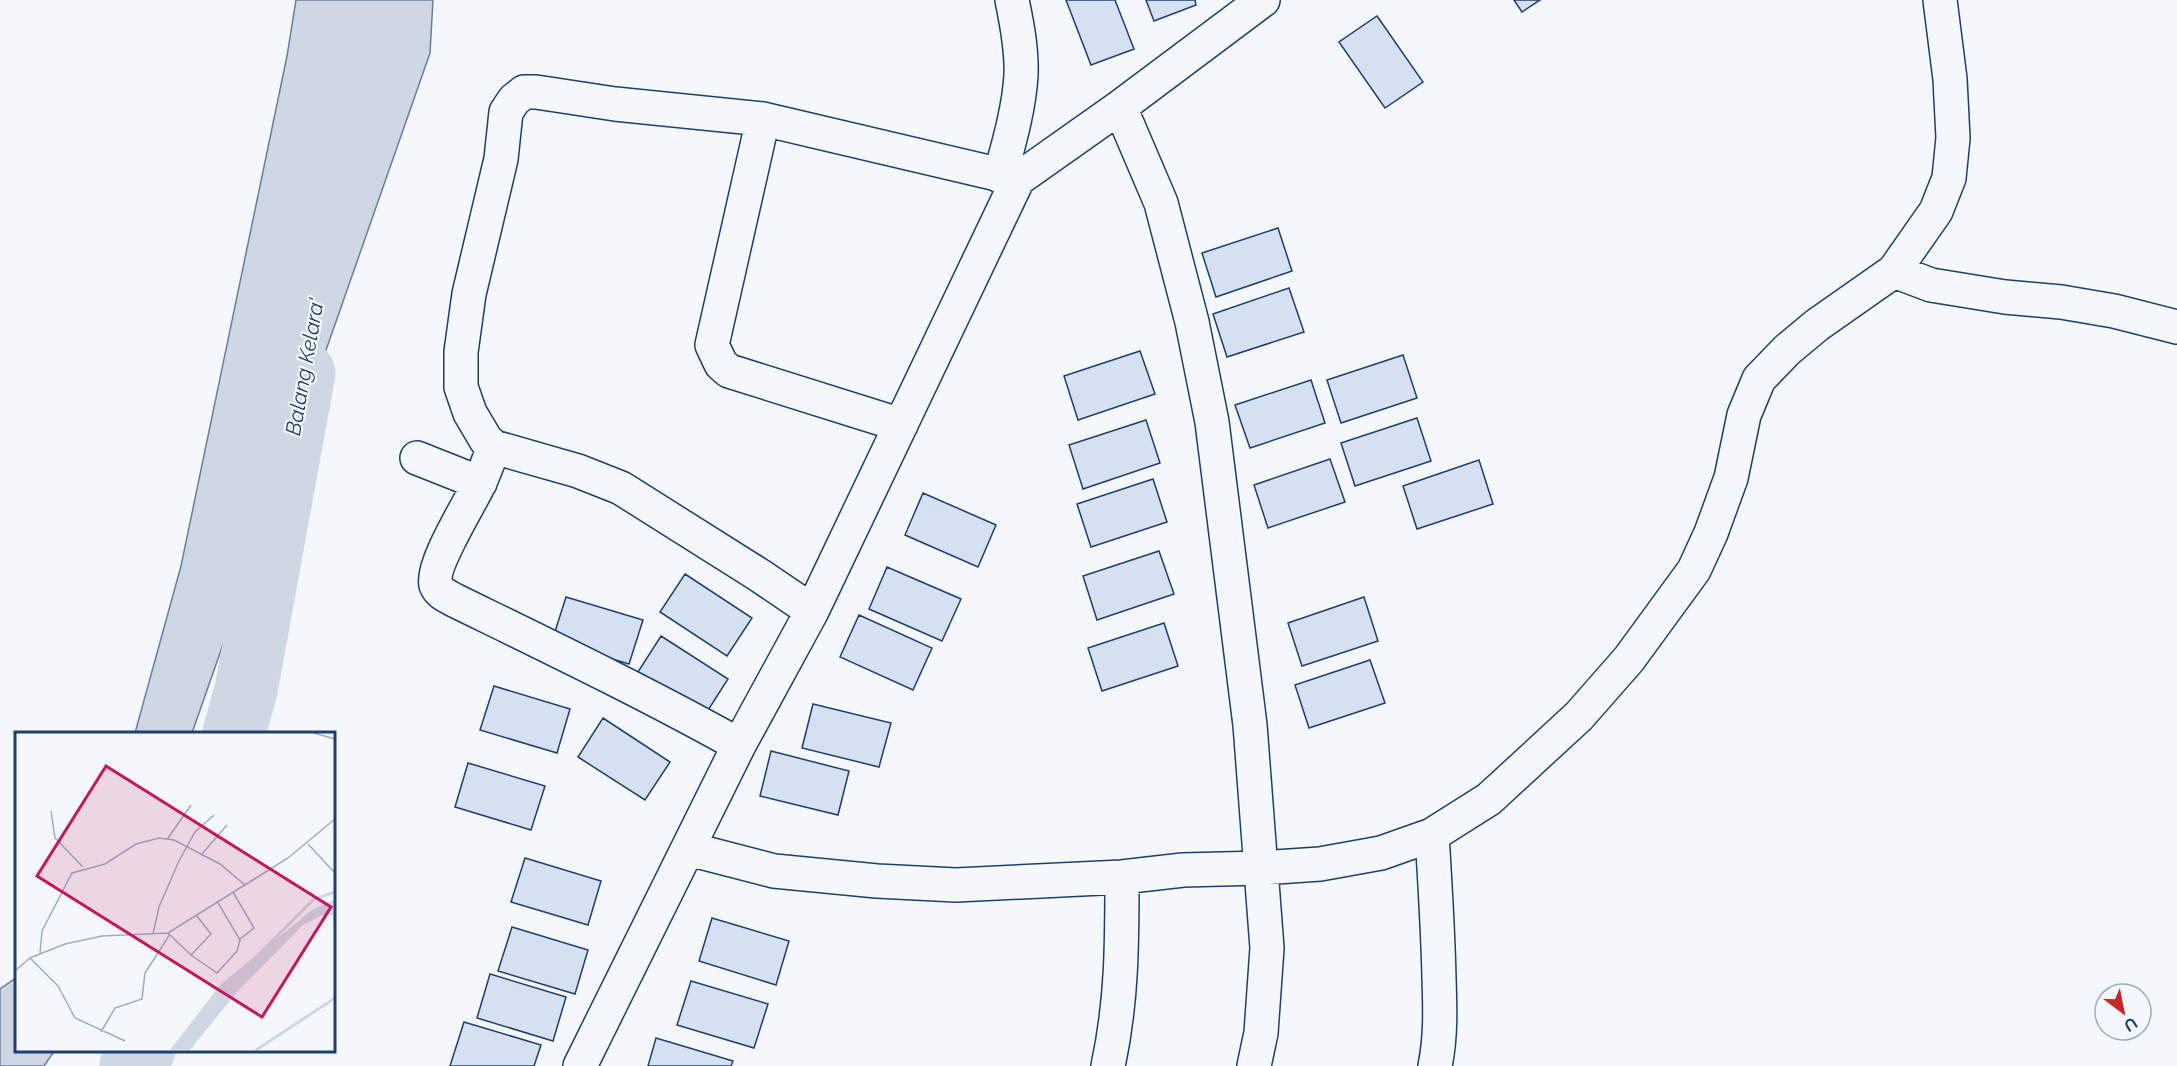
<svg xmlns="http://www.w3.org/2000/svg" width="2177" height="1066" font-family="Raleway,sans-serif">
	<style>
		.water { fill: #cfd7e4; stroke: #687fa3; stroke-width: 1.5 }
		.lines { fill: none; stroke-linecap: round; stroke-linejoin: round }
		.river { stroke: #cfd7e4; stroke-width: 63 }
		.building { fill: #d5e0f0; stroke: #1d3f73; stroke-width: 1.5 }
		.minor-casing { stroke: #1d3f73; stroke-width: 36 }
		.minor { stroke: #f4f7fb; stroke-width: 33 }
		.labels { text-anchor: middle; stroke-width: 4.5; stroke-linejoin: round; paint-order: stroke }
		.water-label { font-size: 21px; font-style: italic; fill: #1d3f73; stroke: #f4f7fb }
		.inset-river { fill: none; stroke: #cfd7e4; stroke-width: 3 }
		.inset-road { fill: none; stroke: #9eadc5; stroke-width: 1.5 }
		.view { fill: #c2185b; fill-opacity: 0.15; stroke: #c2185b; stroke-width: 3 }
		.inset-edge { fill: none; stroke: #1d3f73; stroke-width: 3 }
	</style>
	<rect width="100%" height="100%" fill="#f4f7fb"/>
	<path class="water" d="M296,0H433L430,53L192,733H135L181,566L287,56Z
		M16,978V1050H55L44,1066H0V989Z"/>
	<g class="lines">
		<path class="river" d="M234,733L246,690L304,373
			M131,1066L144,1050"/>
	</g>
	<path class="building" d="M1066,0H1115L1134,49L1091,65Z
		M1146,0H1195L1196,5L1154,21Z
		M1514,0H1540L1522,12Z
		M1377,16L1423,82L1385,108L1339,42Z
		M1278,228L1292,271L1216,297L1202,253Z
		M1289,288L1304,332L1227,357L1213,314Z
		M1140,351L1155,394L1078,420L1064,376Z
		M1403,355L1417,398L1341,423L1327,380Z
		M1311,380L1325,423L1250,448L1235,405Z
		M1417,418L1431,461L1355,486L1341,443Z
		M1146,420L1160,463L1083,489L1069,445Z
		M1330,459L1345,502L1268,528L1254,485Z
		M1479,460L1493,504L1417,529L1403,486Z
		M1153,479L1167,522L1091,547L1077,504Z
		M923,493L996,525L978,567L905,535Z
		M1159,551L1174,594L1097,620L1083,576Z
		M887,567L961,599L942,641L869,609Z
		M685,574L752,618L727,656L660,612Z
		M566,597L643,620L629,664L552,641Z
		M1364,597L1378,641L1302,666L1288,623Z
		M859,615L932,648L913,690L840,657Z
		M1164,623L1178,666L1102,691L1088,648Z
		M661,636L728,679L703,718L636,675Z
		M1370,660L1385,703L1309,728L1295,685Z
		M494,686L570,709L557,753L480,730Z
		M813,704L891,723L879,767L802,748Z
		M603,718L670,762L645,800L578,757Z
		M771,751L849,771L838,815L760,796Z
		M468,763L545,786L531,830L455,807Z
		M525,858L601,881L588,925L511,902Z
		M712,918L789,941L776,985L699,961Z
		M512,927L588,950L575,994L498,971Z
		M490,974L566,997L553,1041L477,1018Z
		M691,981L768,1004L754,1048L677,1025Z
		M464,1022L541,1045L534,1066H450Z
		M656,1038L733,1061L731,1066H648Z"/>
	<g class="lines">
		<g class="minor-casing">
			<path id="minor" d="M1120,107L1161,203L1192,322L1212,422L1250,725L1267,948L1261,1033L1254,1066
				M763,119L712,345L721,364L729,371L901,425
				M1000,176C1009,143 1019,109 1021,75C1022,50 1017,24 1012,0
				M1894,271L1931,285L2005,297L2061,302L2114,311L2177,327
				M494,447C489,459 485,471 480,482C471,502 430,566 436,585C439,593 447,596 454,600C550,647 646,693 739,745
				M417,458L480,483
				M812,611L759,575L621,488L578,471L494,447L486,440L470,413L461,387V352L469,294L501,159L506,112L514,100L524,92H536L615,104L763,119L1018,179
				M1432,835C1435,883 1438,931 1439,978C1440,1008 1441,1037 1435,1066
				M689,849L774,871L877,881L956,885L1122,877L1183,870L1261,868L1320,864L1381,853L1432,835L1489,799L1579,716L1629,659L1694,570L1711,533L1731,478L1744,415L1759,379L1787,350L1817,325L1894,271L1936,211L1949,178L1953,138L1950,79L1940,0
				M580,1066L739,745L812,611L1018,179L1120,107L1263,0
				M1108,1066C1122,1002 1122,942 1122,877"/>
		</g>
		<use href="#minor" class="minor"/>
	</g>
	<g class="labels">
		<g class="water-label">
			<text transform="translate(305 367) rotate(-80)" y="7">Balang Kelara'</text>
		</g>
	</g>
	<g transform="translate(15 732)">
		<rect width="320" height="320" fill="#f4f7fb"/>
		<path d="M319,168V197L318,183H307L288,193L221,261L175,318H155L206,252L297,178Z" fill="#cfd7e4"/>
		<path class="inset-river" d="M241,225L299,167L320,160M241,318L320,266"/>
		<path class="inset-road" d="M299,1L320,7M36,79L40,106L68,135M153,106L176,73M293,112L319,140M187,122L212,93M218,160L239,196L225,207M153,201L176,223L202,241L222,219L225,208L202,169M138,202L144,175L164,129L180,100L199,83M25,221L27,199L57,141L90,132L121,112L144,106L159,108L205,132L230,153M176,223L196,202L181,183M15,226L43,254L60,286L110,309M0,239L15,226L50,212L87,204L153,201L273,126L320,87M86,300L100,276L127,267L130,241L155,202"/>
		<path class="view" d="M91,34L316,175L247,285L22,144Z"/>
		<rect width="320" height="320" class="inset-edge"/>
	</g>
	<g transform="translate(2123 1012) rotate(148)"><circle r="28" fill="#f4f7fb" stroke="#9eadc5" stroke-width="1.5"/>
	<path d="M0-4.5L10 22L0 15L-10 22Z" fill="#c62828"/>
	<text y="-9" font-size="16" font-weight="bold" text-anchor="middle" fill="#1d3f73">U</text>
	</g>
</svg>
